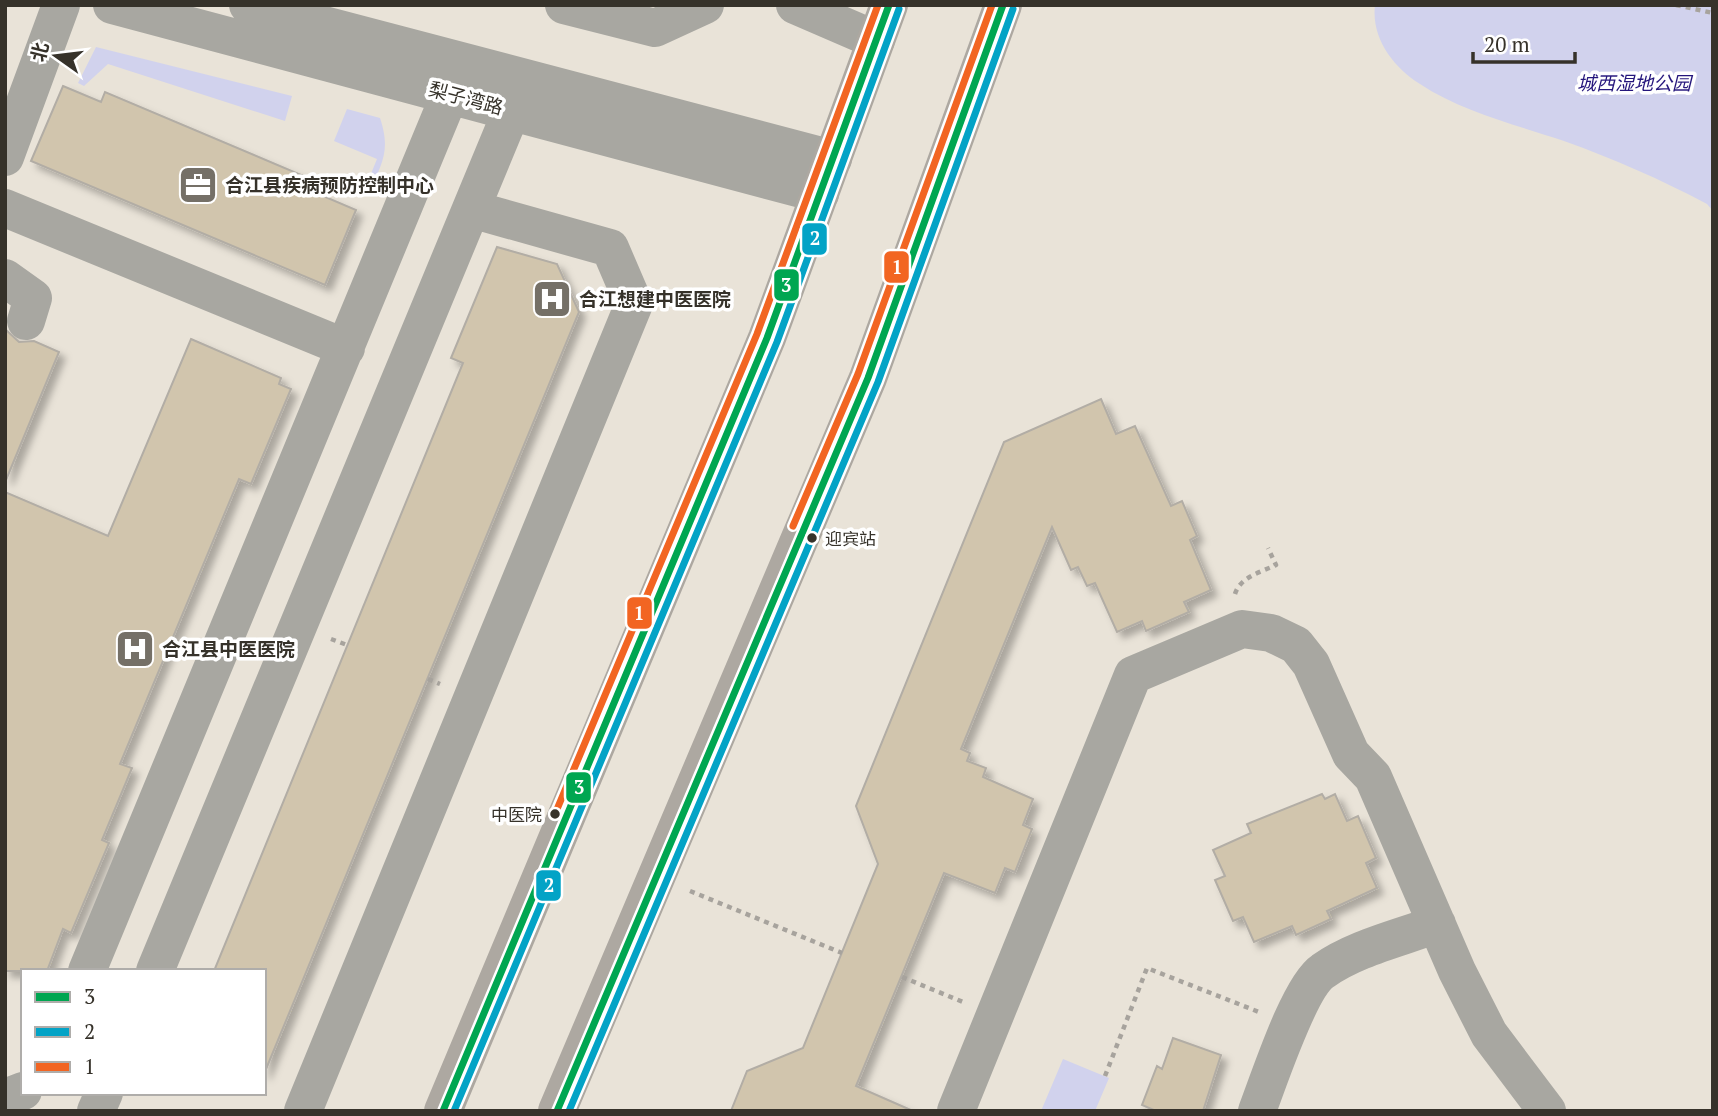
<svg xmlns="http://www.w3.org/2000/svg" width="1718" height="1116" font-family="'PT Serif','Noto Sans SC',serif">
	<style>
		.green { fill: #d1d2ed }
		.building { fill: #d1c5ad; stroke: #b2ada5; stroke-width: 2; filter: url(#shadow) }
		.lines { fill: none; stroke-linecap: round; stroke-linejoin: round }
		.path { stroke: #a7a39d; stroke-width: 4.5; stroke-dasharray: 5 5; stroke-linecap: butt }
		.minor { stroke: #a8a7a1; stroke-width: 38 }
		.major { stroke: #ada8a1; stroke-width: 38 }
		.bus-1-casing { stroke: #fff; stroke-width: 12 }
		.bus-2-casing { stroke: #fff; stroke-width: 12 }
		.bus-3-casing { stroke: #fff; stroke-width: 12 }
		.bus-1 { stroke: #00a651; stroke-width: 7 }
		.bus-2 { stroke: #03a3c6; stroke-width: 7 }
		.bus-3 { stroke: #f26522; stroke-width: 7 }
		.bus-dot { fill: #36322a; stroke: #fff; stroke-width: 2.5 }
		.labels { text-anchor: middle; stroke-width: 7; stroke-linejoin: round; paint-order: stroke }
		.bus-label { font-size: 17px; fill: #36322a; stroke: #fff; text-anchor: start }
		.park-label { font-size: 19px; font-style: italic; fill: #25167c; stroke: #fff }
		.street-label { font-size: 19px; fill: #36322a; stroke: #fff }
		.poi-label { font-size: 19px; font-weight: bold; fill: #36322a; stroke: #fff; text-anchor: start }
		.line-badge { stroke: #fff; stroke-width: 2.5 }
		.badge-label { font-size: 19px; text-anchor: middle; font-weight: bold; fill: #fff }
	</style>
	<defs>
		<filter id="shadow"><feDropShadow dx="6" dy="6" stdDeviation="3.5" flood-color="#0004"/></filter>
	</defs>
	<rect width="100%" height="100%" fill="#e9e3d8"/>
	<path class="green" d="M1375,5H1713V211L1707,204C1660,179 1614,159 1564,141C1517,125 1462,112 1420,84C1393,67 1371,38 1375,5Z
		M96,47L292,96L285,121L108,64L84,86L78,83Z
		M347,109L380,118C391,151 382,163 369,193L364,191L377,159L334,141Z
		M1063,1059L1109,1078L1095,1111H1041Z"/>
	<path class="building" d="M63,86L101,102L105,92L313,180L309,190L356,210L325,285L31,161Z
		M497,247L557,264L579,312L264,1074V971H214L463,363L451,358Z
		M5,329L19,342L34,341L59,352L6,480Z
		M191,339L281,378L279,384L291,389L251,484L239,479L120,764L132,768L102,840L109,843L71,933L63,929L47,971H5V492L108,536Z
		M1101,399L1116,434L1135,426L1171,506L1182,501L1197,536L1190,540L1211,590L1184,602L1189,612L1146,631L1142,621L1117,632L1095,583L1087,586L1078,567L1071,570L1052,527L961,749L970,753L967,761L986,768L983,777L1033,799L1023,825L1032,829L1015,872L1005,868L995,893L944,873L856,1086L913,1111H731L747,1071L803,1048L878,864L856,806L1004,442Z
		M1322,794L1325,799L1335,794L1347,821L1358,816L1376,858L1366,863L1377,888L1327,911L1331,919L1296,935L1292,926L1254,942L1243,917L1233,921L1215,880L1225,876L1213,850L1251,833L1247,824Z
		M1173,1038L1221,1055L1203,1111H1156L1142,1105L1157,1066L1162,1069Z"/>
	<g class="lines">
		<path class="path" d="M1676,5L1713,13
			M1235,594C1240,577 1261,572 1276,565L1268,548
			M331,639L347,645
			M428,679L440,684
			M690,891L842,953
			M902,977L963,1002
			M1105,1076L1147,968L1259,1012"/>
		<path class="minor" d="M112,5L820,194
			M248,5L833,159
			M564,5L655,28L705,5
			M795,5L876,40
			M5,157L61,5
			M5,208L346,348
			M5,278L33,298L26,321
			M87,971L450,94
			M155,971L512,110
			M5,1098L23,1091
			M96,1111L104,1093
			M303,1111L634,304L610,248L471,209
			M956,1111L1133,675L1242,629L1271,633L1296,645L1311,664L1351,754L1373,777L1457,971L1489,1034L1547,1111
			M1257,1111C1269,1080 1299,987 1323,971C1355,948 1400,938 1437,924"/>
		<path class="major" d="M443,1111L767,338L889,5
			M557,1111L868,378L1003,5"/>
		<g class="bus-1-casing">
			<path id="bus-1" d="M443,1111L767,338L889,5
				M557,1111L868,378L1003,5"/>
		</g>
		<g class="bus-2-casing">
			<path id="bus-2" d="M454,1111L777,342L899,9
				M569,1111L878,382L1013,9"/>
		</g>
		<g class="bus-3-casing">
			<path id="bus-3" d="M793,526L858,374L992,5
				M555,814L757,334L878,5"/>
		</g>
		<use href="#bus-1" class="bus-1"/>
		<use href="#bus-2" class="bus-2"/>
		<use href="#bus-3" class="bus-3"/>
	</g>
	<defs>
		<g id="office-square" transform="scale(2.0125)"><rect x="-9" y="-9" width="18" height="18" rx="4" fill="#757067" stroke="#fff"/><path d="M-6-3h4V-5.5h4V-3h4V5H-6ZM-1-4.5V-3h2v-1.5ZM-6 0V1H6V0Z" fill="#fff"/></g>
		<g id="hospital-square" transform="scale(2.0125)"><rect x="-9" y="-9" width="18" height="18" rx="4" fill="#757067" stroke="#fff"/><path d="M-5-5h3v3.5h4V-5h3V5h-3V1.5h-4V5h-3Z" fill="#fff"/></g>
	</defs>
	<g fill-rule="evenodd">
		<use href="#office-square" x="198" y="185"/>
		<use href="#hospital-square" x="552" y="299"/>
		<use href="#hospital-square" x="135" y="649"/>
	</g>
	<g class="bus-dot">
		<circle cx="812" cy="538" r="6"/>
		<circle cx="555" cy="814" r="6"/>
	</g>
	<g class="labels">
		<g class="bus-label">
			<text x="825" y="545">迎宾站</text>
			<text x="542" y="821" text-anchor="end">中医院</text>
		</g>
		<g class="park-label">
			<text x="1634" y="90">城西湿地公园</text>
		</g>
		<g class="street-label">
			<text transform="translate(466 98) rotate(15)" y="7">梨子湾路</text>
		</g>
		<g class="poi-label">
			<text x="225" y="192">合江县疾病预防控制中心</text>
			<text x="579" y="306">合江想建中医医院</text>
			<text x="162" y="656">合江县中医医院</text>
		</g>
	</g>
	<g class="line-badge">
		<rect x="801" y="222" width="27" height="34" rx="7" fill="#03a3c6"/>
		<rect x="883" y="250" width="27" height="34" rx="7" fill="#f26522"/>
		<rect x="773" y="268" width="27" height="34" rx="7" fill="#00a651"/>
		<rect x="626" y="596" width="27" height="34" rx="7" fill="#f26522"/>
		<rect x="565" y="771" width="27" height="33" rx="7" fill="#00a651"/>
		<rect x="535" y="869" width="27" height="33" rx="7" fill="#03a3c6"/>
	</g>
	<g class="badge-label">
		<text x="815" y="245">2</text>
		<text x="897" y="274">1</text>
		<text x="786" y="292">3</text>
		<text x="639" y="620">1</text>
		<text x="579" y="794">3</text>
		<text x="549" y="892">2</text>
	</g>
	<rect width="1718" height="1116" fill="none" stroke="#36322a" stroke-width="14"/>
	<rect x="21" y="969" width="245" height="126" fill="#ffffff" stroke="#afadaa" stroke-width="2"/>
	<rect x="35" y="992" width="35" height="10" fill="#00a651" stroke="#afadaa" stroke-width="2"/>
	<text x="84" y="1004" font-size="21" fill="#36322a">3</text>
	<rect x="35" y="1027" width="35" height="10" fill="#03a3c6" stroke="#afadaa" stroke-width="2"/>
	<text x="84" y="1039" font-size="21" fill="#36322a">2</text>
	<rect x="35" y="1062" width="35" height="10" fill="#f26522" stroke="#afadaa" stroke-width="2"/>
	<text x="84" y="1074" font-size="21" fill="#36322a">1</text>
	<g transform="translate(56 56) rotate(284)" stroke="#ffffff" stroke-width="5" paint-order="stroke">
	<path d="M0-5L12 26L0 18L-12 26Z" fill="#36322a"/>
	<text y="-10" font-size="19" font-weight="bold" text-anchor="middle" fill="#36322a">北</text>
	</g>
	<path d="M1473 52v10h102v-10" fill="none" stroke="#36322a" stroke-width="3.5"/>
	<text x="1484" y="52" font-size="21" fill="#36322a" stroke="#ffffff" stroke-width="5" paint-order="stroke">20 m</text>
</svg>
